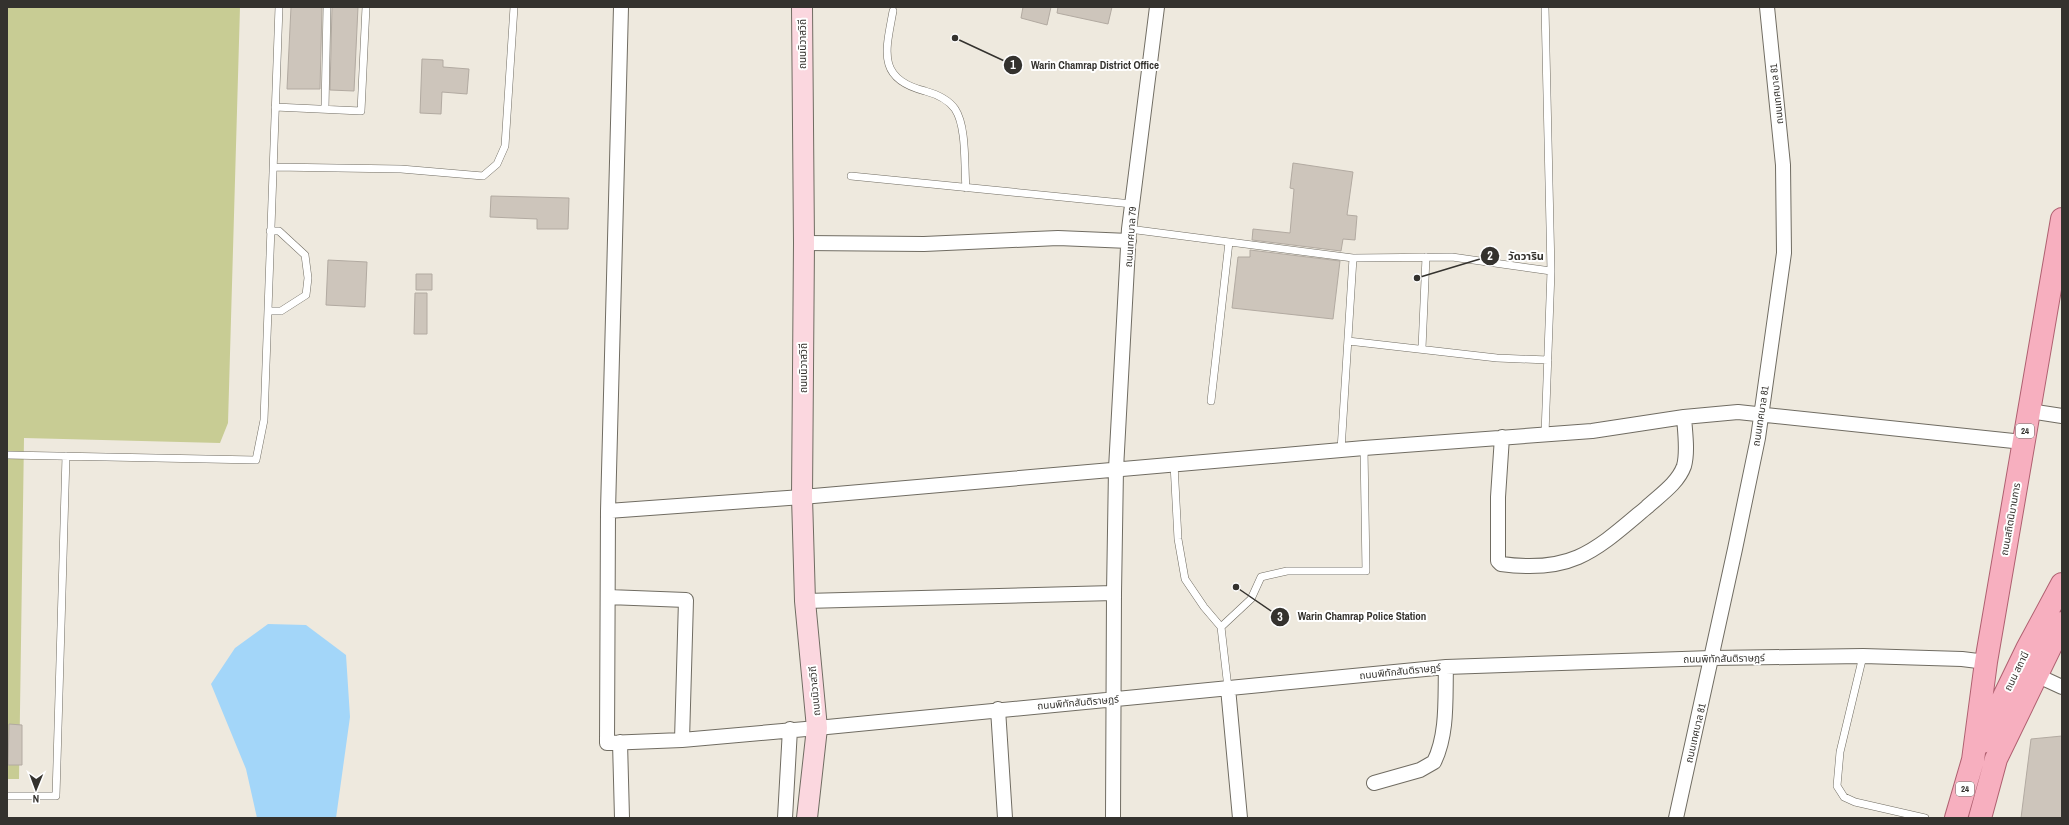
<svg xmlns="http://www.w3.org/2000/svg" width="2069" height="825" font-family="'Archivo Narrow','Noto Sans Thai',sans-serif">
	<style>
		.green { fill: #c8cc94 }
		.water { fill: #a3d6f9 }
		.building { fill: #cdc5bb; stroke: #b2aaa1 }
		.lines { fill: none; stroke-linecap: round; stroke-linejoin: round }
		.lane-casing { stroke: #706c62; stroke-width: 8 }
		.street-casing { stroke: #706c62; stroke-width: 16 }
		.secondary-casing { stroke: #706c62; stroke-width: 22 }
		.primary-casing { stroke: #af6070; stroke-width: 24 }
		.lane { stroke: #fff; stroke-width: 7 }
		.street { stroke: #fff; stroke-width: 14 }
		.secondary { stroke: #fbd7df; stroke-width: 20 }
		.primary { stroke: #f7afbf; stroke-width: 22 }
		.labels { text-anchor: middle; stroke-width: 4; stroke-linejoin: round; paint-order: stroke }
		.shield { fill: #fff; stroke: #71706d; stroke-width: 1 }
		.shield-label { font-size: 9px; font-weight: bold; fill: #34322e }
		.street-label { font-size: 10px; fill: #34322e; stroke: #fff }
		.leader { fill: none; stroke: #34322e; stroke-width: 1.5 }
		.callout-dot { fill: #34322e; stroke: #fff; stroke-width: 1.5 }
		.mark-label { font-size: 12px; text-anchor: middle; font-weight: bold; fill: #fff }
		.callout-label { font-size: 11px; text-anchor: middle; font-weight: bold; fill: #34322e; stroke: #fff; stroke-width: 4; stroke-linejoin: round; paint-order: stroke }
	</style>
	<rect width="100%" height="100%" fill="#eee9de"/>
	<path class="green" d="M7,7H240L228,423L220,443L24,438L19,779H7Z"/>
	<path class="water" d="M268,624L306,625L346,655L350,717L336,818H257L246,769L211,684L235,648Z"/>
	<path class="building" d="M291,7H322L320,89H287Z
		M332,7H358L354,91L330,90Z
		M1023,7H1051L1047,25L1021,18Z
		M1058,7H1112L1108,24L1057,13Z
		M422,59L443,60V67L469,69L467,94L442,92L441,114L420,113Z
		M1293,163L1353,172L1347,215L1357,216L1355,240L1343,239L1341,251L1252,240L1253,229L1290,233L1294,189L1290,188Z
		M491,196L569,198L568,229H537V219L490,217Z
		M1250,250L1340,261L1333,319L1232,308L1238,257H1250Z
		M328,260L367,262L365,307L326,305Z
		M416,274H432V290H416Z
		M415,293H427V334H414Z
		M9,724L22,725V765H8Z
		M2062,736V818H2021L2031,739Z"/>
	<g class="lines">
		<g class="lane-casing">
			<path id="lane" d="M893,11C886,50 876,79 925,91C936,94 948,99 955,109C967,127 964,167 966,188
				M275,107L361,111L366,7
				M325,109L327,7
				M274,167L401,169L483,176L497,164L505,146L514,7
				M851,176L1132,204
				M1129,229L1353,258L1341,450
				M1353,258L1452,257L1551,271L1545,7
				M269,311H281L306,295L308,278L305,255L279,231H270
				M1348,341L1497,358L1548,360
				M1422,348L1426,257
				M1211,401L1229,242
				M1545,434L1551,271
				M7,455L256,460L264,420L279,7
				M1174,464L1178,539L1185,579L1204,607L1221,627L1228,688
				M1221,627L1251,599L1261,577L1287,571H1366L1364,448
				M1863,656L1840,752L1837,786L1844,797L1855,802L1925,818
				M7,796H56L66,456"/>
		</g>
		<g class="street-casing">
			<path id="street" d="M621,7L608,511L607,743L682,740L817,728L1446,667L1712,658L1863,656L1962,659L1986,662
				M804,243L924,244L1058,238L1129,241
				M2029,411L2062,416
				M1502,437L1498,497V561L1501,564C1573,574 1596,550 1647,507C1660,495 1678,483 1684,466C1688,452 1685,432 1684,417
				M608,511L802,497L1364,448L1592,431L1684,417L1738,412L2023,442
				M608,597L686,600L682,740
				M805,601L1114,593
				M2036,675L2062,687
				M1228,688L1240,818
				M998,709L1005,818
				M620,742L622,818
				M1374,783L1420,770L1434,762C1448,734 1445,697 1446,667
				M785,818L790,729
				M1113,818L1114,593L1116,469L1129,229L1157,7
				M1676,818L1735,549L1758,438L1784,253L1783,165L1767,7"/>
		</g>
		<g class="secondary-casing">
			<path id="secondary" d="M802,7L804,243L802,497L805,601L817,728L807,818"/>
		</g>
		<g class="primary-casing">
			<path id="primary" d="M1982,742L2027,649L2062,584
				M1956,818L1973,760L1986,662L2062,219
				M1980,818L1996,759L2062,623"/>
		</g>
		<use href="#lane" class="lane"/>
		<use href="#street" class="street"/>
		<use href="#secondary" class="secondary"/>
		<use href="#primary" class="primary"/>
	</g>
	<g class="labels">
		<g class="shield">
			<rect x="2016" y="424" width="18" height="14" rx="3"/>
			<rect x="1956" y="782" width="18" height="14" rx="3"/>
		</g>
		<g class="shield-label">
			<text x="2025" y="434">24</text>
			<text x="1965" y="792">24</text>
		</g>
		<g class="street-label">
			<text transform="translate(802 44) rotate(-90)" y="4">ถนนนิวาสวิถี</text>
			<text transform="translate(1776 94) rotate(-96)" y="4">ถนนเทศบาล 81</text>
			<text transform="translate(1130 237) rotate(-86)" y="4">ถนนเทศบาล 79</text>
			<text transform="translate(803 368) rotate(-90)" y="4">ถนนนิวาสวิถี</text>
			<text transform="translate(1760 416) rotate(-81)" y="4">ถนนเทศบาล 81</text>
			<text transform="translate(2010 519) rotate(-80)" y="4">ถนนสถิตนิมานการ</text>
			<text transform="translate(1724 658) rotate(-1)" y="4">ถนนพิทักสันติราษฎร์</text>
			<text transform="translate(1400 671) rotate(-6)" y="4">ถนนพิทักสันติราษฎร์</text>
			<text transform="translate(2016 671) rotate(-64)" y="4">ถนน สถานี</text>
			<text transform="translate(814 691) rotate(-95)" y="4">ถนนนิวาสวิถี</text>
			<text transform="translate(1078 702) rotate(-5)" y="4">ถนนพิทักสันติราษฎร์</text>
			<text transform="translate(1695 733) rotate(-77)" y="4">ถนนเทศบาล 81</text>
		</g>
	</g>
	<path class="leader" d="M955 38L1013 65M1417 278L1490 256M1236 587L1280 617"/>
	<g class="callout-dot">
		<circle cx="955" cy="38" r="4"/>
		<circle cx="1417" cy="278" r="4"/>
		<circle cx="1236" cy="587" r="4"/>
		<circle cx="1013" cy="65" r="10"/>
		<circle cx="1490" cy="256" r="10"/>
		<circle cx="1280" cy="617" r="10"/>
	</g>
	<g class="mark-label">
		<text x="1013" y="69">1</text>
		<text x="1490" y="260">2</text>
		<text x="1280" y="621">3</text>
	</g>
	<g class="callout-label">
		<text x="1095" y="69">Warin Chamrap District Office</text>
		<text x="1526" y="260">วัดวาริน</text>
		<text x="1362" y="620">Warin Chamrap Police Station</text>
	</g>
	<rect width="2069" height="825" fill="none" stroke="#34322e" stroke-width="16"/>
	<g transform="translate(36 789) rotate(181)" stroke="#ffffff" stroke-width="3" paint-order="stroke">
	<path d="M0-3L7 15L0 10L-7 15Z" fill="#34322e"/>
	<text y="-6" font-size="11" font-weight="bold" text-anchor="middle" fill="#34322e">N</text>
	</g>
</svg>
